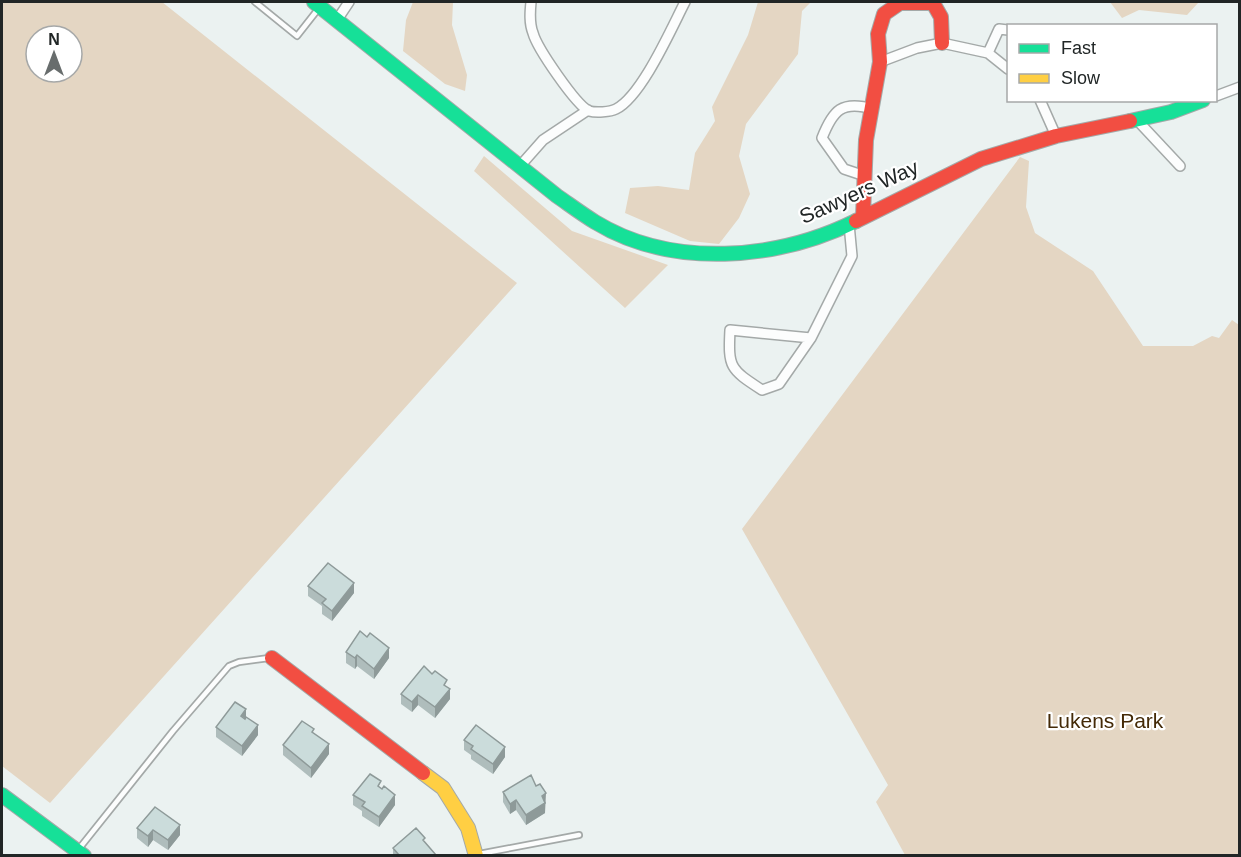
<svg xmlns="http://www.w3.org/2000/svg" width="1241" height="857" font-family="Arial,sans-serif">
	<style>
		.green { fill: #e4d6c3; fill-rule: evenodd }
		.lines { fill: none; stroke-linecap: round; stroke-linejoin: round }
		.lane-casing { stroke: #a4a9a8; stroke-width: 8 }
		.street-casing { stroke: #a4a9a8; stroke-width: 12 }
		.fast-casing { stroke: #a4a9a8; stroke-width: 16 }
		.slow-casing { stroke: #a4a9a8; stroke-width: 16 }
		.jam-casing { stroke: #a4a9a8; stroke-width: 16 }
		.lane { stroke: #fcfdfd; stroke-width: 4.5 }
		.street { stroke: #fcfdfd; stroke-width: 9 }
		.fast { stroke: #16e098; stroke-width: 14 }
		.slow { stroke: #ffcf43; stroke-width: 14 }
		.jam { stroke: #f24e42; stroke-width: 14 }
		.wall { fill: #afbdbc }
		.shaded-wall { fill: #8e9a99 }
		.building { fill: #cbdcdb; stroke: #8e9a99; stroke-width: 1.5 }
		.labels { text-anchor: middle; stroke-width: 4.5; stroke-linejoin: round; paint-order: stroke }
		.street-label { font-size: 21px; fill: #212626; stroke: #fff }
		.park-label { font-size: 21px; fill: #442a07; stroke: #fff }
	</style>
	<rect width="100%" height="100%" fill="#ebf2f1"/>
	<path class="green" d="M2,2H162L517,283L50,803L2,766ZM36,36H72V72H36Z
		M413,2H453L452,25L467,75L465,91L445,84L403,51L406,20Z
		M758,2H811L802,11L798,54L746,124L739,156L750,194L739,218L719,244L690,241L625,213L630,188L658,186L689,190L695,153L715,121L712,107L748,35Z
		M1110,2H1199L1187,15L1139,10L1122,18Z
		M484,156L572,231L668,265L625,308L474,171Z
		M1020,157L1029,161L1026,207L1035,233L1093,271L1143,346H1193L1212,336L1219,338L1232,320L1239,325V855H905L876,802L888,785L742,529Z"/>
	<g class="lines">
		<g class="lane-casing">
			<path id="lane" d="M255,2L297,36L319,8
				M78,850L173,731L229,666L239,662L269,658
				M479,854L579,835"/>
		</g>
		<g class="street-casing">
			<path id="street" d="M531,2C530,12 529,23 533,33C537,48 576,105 589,111C596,113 610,112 616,109C642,96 672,27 685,2
				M337,20L349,2
				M988,53L999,29L1008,30
				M880,62L917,48L942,43L988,53L1008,69
				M1216,96L1240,87
				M1040,100L1056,136
				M1136,119L1180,166
				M520,166L543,140L588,110
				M865,176L844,169L822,138C833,110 842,100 873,109
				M811,338L730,330C728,368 730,369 762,390L779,384L811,338L852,256L849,224"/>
		</g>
		<g class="fast-casing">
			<path id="fast" d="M314,2L557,196C570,205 582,214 595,222C672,269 777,260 856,221
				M1130,121L1171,112L1203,100
				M2,795L84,856"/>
		</g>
		<g class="slow-casing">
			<path id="slow" d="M423,773L443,788L468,828L476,856"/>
		</g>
		<g class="jam-casing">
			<path id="jam" d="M863,216L866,140L880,62L878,34L884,14L900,3H933L941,17L942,43
				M856,221L981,159L1056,136L1130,121
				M272,658L423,773"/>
		</g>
		<use href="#lane" class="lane"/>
		<use href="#street" class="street"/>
		<use href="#fast" class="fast"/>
		<use href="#slow" class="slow"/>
		<use href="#jam" class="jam"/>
	</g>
	<path class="wall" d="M308,586L354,593L332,621L322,614V606L308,596Z
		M346,652L389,658L374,679L357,666L355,669L346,663Z
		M447,687L450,699L435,718L418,705L412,712L401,704V694Z
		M246,717L258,735L242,756L216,737V727Z
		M314,733L329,754L311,778L283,755V745Z
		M464,740L505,757L493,774L471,759V755L464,750Z
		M536,786L546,803L545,804V813L526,825L516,810L510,814L503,802V792Z
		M381,788L395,805L379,827L362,816V811L353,805V795Z
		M155,807L180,835L168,850L153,840L148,847L137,838V828Z
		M425,843L436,855H393V848Z"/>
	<path class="shaded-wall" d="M354,583V593L332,621V611Z
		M389,648V658L374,679V669Z
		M357,655V666L355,669V658Z
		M450,689V699L435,718V707Z
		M418,695V705L412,712V702Z
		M246,709V719L241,716Z
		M258,725V735L242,756V746Z
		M329,744V754L311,778V768Z
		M505,747V757L493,774V764Z
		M546,793L545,813L526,825V815L542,796Z
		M395,795V805L379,827V817Z
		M516,800V810L510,814V804Z
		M180,825V835L168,850V840Z
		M153,830V840L148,847V836Z"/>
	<path class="building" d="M328,563L354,583L332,611L322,603L326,599L308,586Z
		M360,631L367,637L370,633L389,648L374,669L357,655L355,658L346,652Z
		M424,666L432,674L435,671L447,680L444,685L450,689L435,707L418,695L412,702L401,694Z
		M235,702L246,709L241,716L245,719L246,717L258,725L242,746L216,727Z
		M302,721L314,729L312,732L329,744L311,768L283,745Z
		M476,725L505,747L493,764L471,749L473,746L464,740Z
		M370,774L381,781L378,786L382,789L384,786L395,795L379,817L362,806L365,802L353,795Z
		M531,775L536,786L540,784L546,793L542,796L545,803L526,815L516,800L510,804L503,792Z
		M155,807L180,825L168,840L153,830L148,836L137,828Z
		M416,828L425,838L423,840L436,855H399L393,848Z"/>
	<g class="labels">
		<g class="street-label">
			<text transform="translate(859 192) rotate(-24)" y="7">Sawyers Way</text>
		</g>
		<g class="park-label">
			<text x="1105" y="728">Lukens Park</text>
		</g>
	</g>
	<rect width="1241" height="857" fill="none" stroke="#212626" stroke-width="6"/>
	<rect x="1007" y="24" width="210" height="78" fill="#ffffff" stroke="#a6a8a8" stroke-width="1.5"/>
	<rect x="1019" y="44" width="30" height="9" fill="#16e098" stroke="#a6a8a8" stroke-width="1.5"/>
	<text x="1061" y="54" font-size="18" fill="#212626">Fast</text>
	<rect x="1019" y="74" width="30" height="9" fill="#ffcf43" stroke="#a6a8a8" stroke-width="1.5"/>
	<text x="1061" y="84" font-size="18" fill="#212626">Slow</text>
	<g transform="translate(54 54)"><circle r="28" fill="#ffffff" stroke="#a6a8a8" stroke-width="1.5"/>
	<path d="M0-4.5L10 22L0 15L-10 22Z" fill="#686d6d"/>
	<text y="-9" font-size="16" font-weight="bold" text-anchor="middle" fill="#212626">N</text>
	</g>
</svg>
